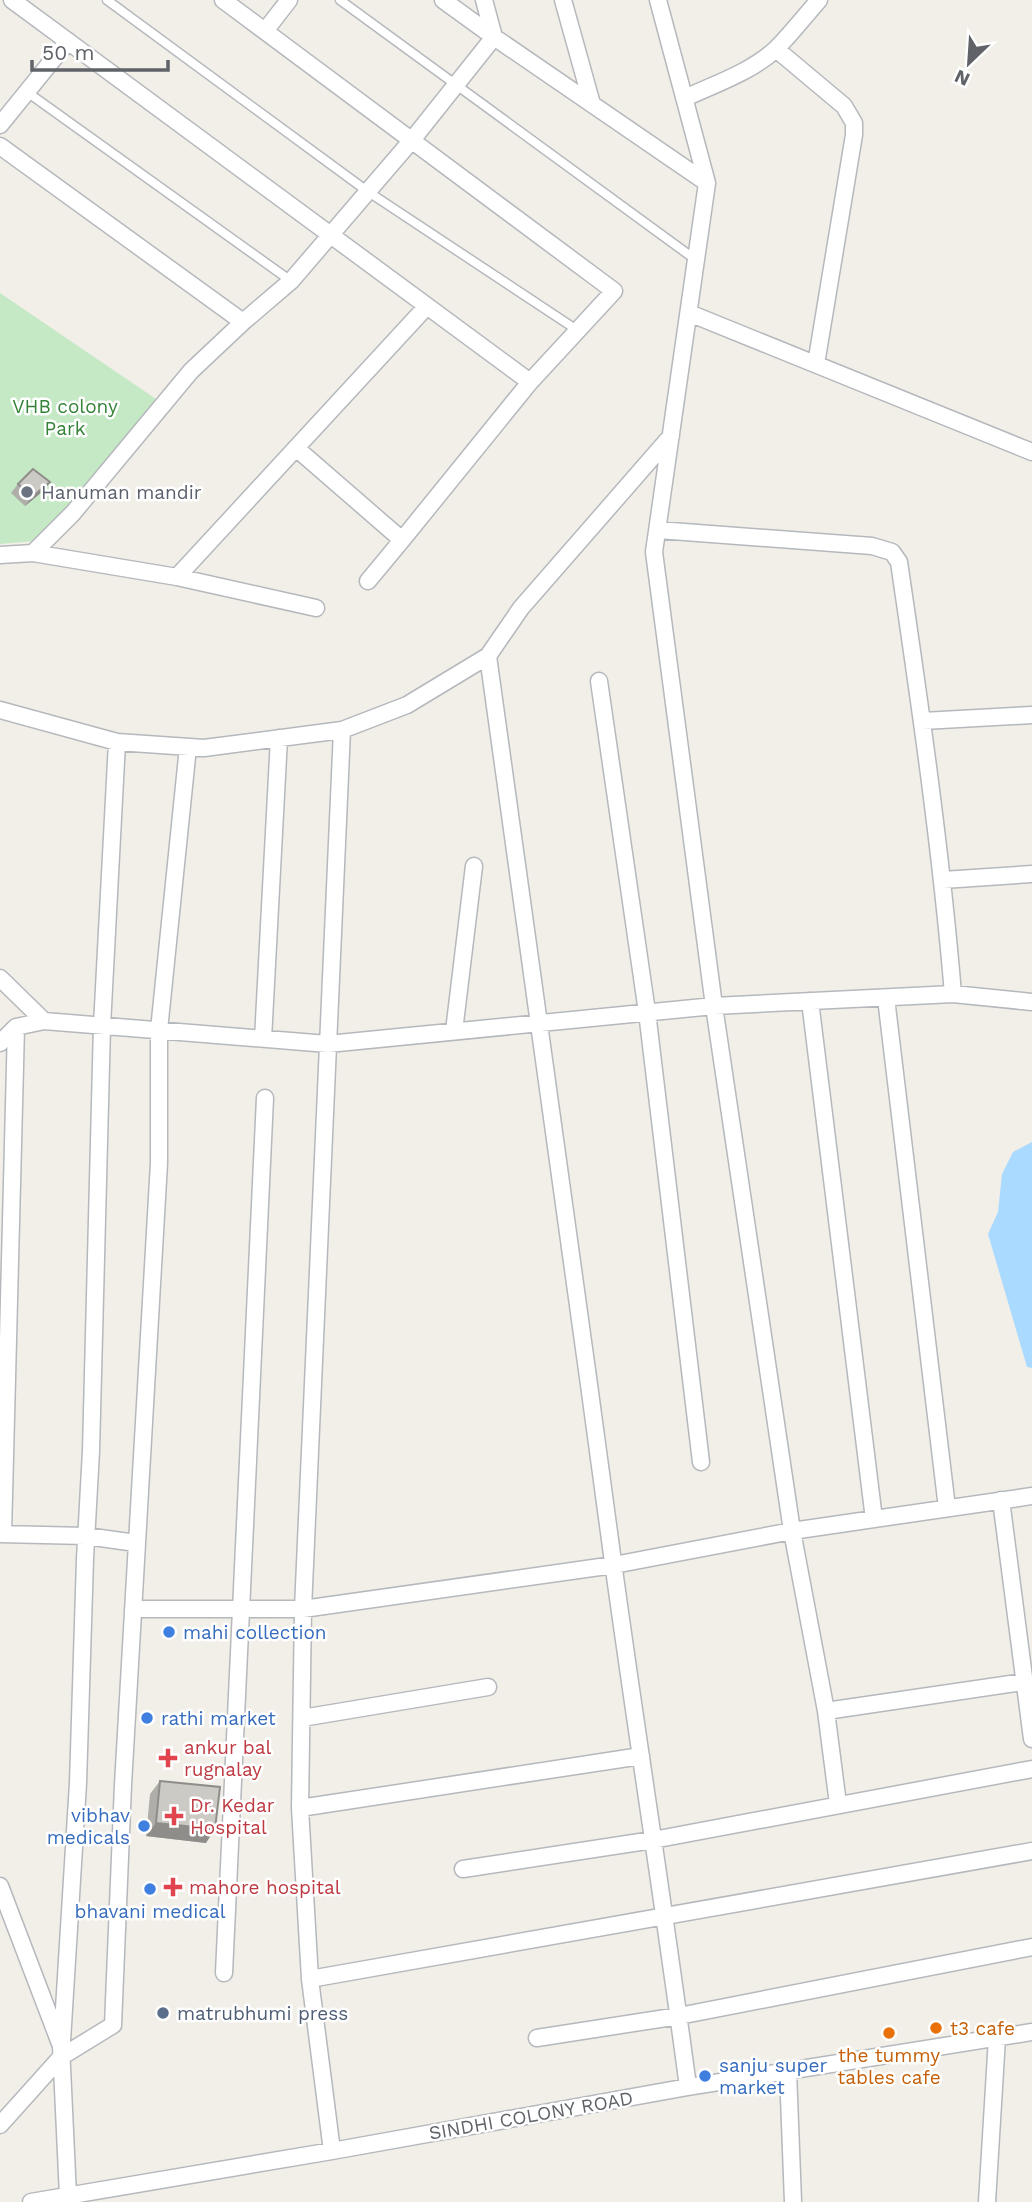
<svg xmlns="http://www.w3.org/2000/svg" width="1032" height="2202" font-family="'Work Sans',sans-serif">
	<style>
		.green { fill: #c5e8c5 }
		.water { fill: #aadaff }
		.lines { fill: none; stroke-linecap: round; stroke-linejoin: round }
		.lane-casing { stroke: #b5b8bc; stroke-width: 11 }
		.street-casing { stroke: #b5b8bc; stroke-width: 19 }
		.lane { stroke: #fff; stroke-width: 8 }
		.street { stroke: #fff; stroke-width: 16 }
		.wall { fill: #afaea9 }
		.shaded-wall { fill: #8f8d8a }
		.building { fill: #cccac5; stroke: #8f8d8a; stroke-width: 2 }
		.worship-dot { fill: #6b7280; stroke: #fff; stroke-width: 2.5 }
		.shop-dot { fill: #3f7fe0; stroke: #fff; stroke-width: 2.5 }
		.health-dot { fill: #e0444e; stroke: #fff; stroke-width: 2.5 }
		.service-dot { fill: #5c6f8a; stroke: #fff; stroke-width: 2.5 }
		.food-dot { fill: #e8710a; stroke: #fff; stroke-width: 2.5 }
		.labels { text-anchor: middle; stroke-width: 5; stroke-linejoin: round; paint-order: stroke }
		.park-label { font-size: 19px; fill: #348238; stroke: #fff }
		.worship-label { font-size: 19px; fill: #5b616d; stroke: #fff; text-anchor: start }
		.shop-label { font-size: 19px; fill: #366cbe; stroke: #fff; text-anchor: start }
		.health-label { font-size: 19px; fill: #be3a42; stroke: #fff; text-anchor: start }
		.service-label { font-size: 19px; fill: #4e5e75; stroke: #fff; text-anchor: start }
		.food-label { font-size: 19px; fill: #c56008; stroke: #fff; text-anchor: start }
		.street-label { font-size: 19px; fill: #5f6368; stroke: #fff }
	</style>
	<rect width="100%" height="100%" fill="#f1efe8"/>
	<path class="green" d="M0,293L156,399V412L46,540L0,544Z"/>
	<path class="water" d="M1032,1142V1368L1027,1367L988,1234L998,1212L1002,1174L1013,1152Z"/>
	<g class="lines">
		<g class="lane-casing">
			<path id="lane" d="M107,0L367,191L577,330
				M340,0L696,260
				M27,92L291,281"/>
		</g>
		<g class="street-casing">
			<path id="street" d="M12,0L530,382
				M223,0L614,291L530,382L402,540L296,448
				M443,0L494,37L707,183
				M563,0L592,104
				M658,0L707,183L654,552L714,1006L792,1531L826,1711L838,1804
				M265,31L289,0
				M776,49L844,106L854,123V135L816,364
				M685,98C715,84 751,72 776,49C791,34 805,16 819,0
				M0,125L68,41
				M0,146L243,322
				M689,313L1032,452
				M658,530L872,546L892,552L899,562C920,705 941,849 953,994
				M33,553L177,577L316,608
				M0,555L33,553L73,513L191,371L243,322L291,281L412,140L494,37L484,0
				M177,577L427,306
				M368,581L402,540
				M488,656C532,958 572,1260 613,1562C637,1737 665,1912 688,2087
				M599,681L647,1012L701,1462
				M0,710L117,742L204,748L342,730L407,705L488,656L521,608L671,436
				M923,721L1032,715
				M943,880L1032,874
				M0,978L44,1021
				M886,998L947,1508
				M810,1001L874,1519
				M454,1031L474,866
				M263,1039L279,738
				M0,1043L16,1027L44,1021L328,1044L714,1006L953,994L1032,1002
				M1001,1500L1032,1739
				M0,1534L86,1536L136,1543
				M3,1534L16,1027
				M133,1609H303L614,1565L792,1531L1032,1496
				M826,1711L1023,1682
				M302,1718L488,1687
				M300,1808L641,1756
				M463,1869L653,1840L1032,1769
				M0,1886L61,2046L68,2196
				M224,1973L265,1098
				M310,1979L1032,1851
				M537,2038L679,2016L1032,1947
				M61,2057L78,1783L85,1559L91,1451L102,1026L117,742
				M788,2071L793,2202
				M0,2125L61,2057L113,2025L123,1785L159,1163V1030L188,747
				M332,2151L310,1979L300,1808L303,1609L342,730
				M31,2202L332,2151L688,2087L1032,2032
				M987,2202L997,2038"/>
		</g>
		<use href="#lane" class="lane"/>
		<use href="#street" class="street"/>
	</g>
	<path class="wall" d="M50,482L43,491L25,506L11,493L18,484Z
		M160,1781L206,1843L146,1836L150,1794Z"/>
	<path class="shaded-wall" d="M50,482L43,491L25,506L32,497Z
		M156,1823L215,1829L206,1843L146,1836Z"/>
	<path class="building" d="M33,469L50,482L32,497L18,484Z
		M160,1781L220,1787L215,1829L156,1823Z"/>
	<circle class="worship-dot" cx="27" cy="492" r="7"/>
	<g class="shop-dot">
		<circle cx="169" cy="1632" r="7"/>
		<circle cx="147" cy="1718" r="7"/>
		<circle cx="144" cy="1826" r="7"/>
		<circle cx="150" cy="1889" r="7"/>
		<circle cx="705" cy="2076" r="7"/>
	</g>
	<g class="health-dot">
		<path d="M164.5 1747.5h7v7h7v7h-7v7h-7v-7h-7v-7h7z"/>
		<path d="M170.5 1805.5h7v7h7v7h-7v7h-7v-7h-7v-7h7z"/>
		<path d="M169.5 1876.5h7v7h7v7h-7v7h-7v-7h-7v-7h7z"/>
	</g>
	<circle class="service-dot" cx="163" cy="2013" r="7"/>
	<g class="food-dot">
		<circle cx="936" cy="2028" r="7"/>
		<circle cx="889" cy="2033" r="7"/>
	</g>
	<g class="labels">
		<g class="park-label">
			<text x="65" y="413">VHB colony<tspan x="65" dy="22">Park</tspan></text>
		</g>
		<g class="worship-label">
			<text x="41" y="499">Hanuman mandir</text>
		</g>
		<g class="shop-label">
			<text x="183" y="1639">mahi collection</text>
			<text x="161" y="1725">rathi market</text>
			<text x="130" y="1822" text-anchor="end">vibhav<tspan x="130" dy="22">medicals</tspan></text>
			<text x="150" y="1918" text-anchor="middle">bhavani medical</text>
			<text x="719" y="2072">sanju super<tspan x="719" dy="22">market</tspan></text>
		</g>
		<g class="health-label">
			<text x="184" y="1754">ankur bal<tspan x="184" dy="22">rugnalay</tspan></text>
			<text x="190" y="1812">Dr. Kedar<tspan x="190" dy="22">Hospital</tspan></text>
			<text x="189" y="1894">mahore hospital</text>
		</g>
		<g class="service-label">
			<text x="177" y="2020">matrubhumi press</text>
		</g>
		<g class="food-label">
			<text x="950" y="2035">t3 cafe</text>
			<text x="889" y="2062" text-anchor="middle">the tummy<tspan x="889" dy="22">tables cafe</tspan></text>
		</g>
		<g class="street-label">
			<text transform="translate(531 2115) rotate(-10)" y="7">SINDHI COLONY ROAD</text>
		</g>
	</g>
	<g transform="translate(969 63) rotate(205)" stroke="#ffffff" stroke-width="5" paint-order="stroke">
	<path d="M0-5L12 26L0 18L-12 26Z" fill="#5f6368"/>
	<text y="-10" font-size="19" font-weight="bold" text-anchor="middle" fill="#5f6368">N</text>
	</g>
	<path d="M32 60v10h136v-10" fill="none" stroke="#5f6368" stroke-width="3.5"/>
	<text x="42" y="60" font-size="21" fill="#5f6368" stroke="#ffffff" stroke-width="5" paint-order="stroke">50 m</text>
</svg>
